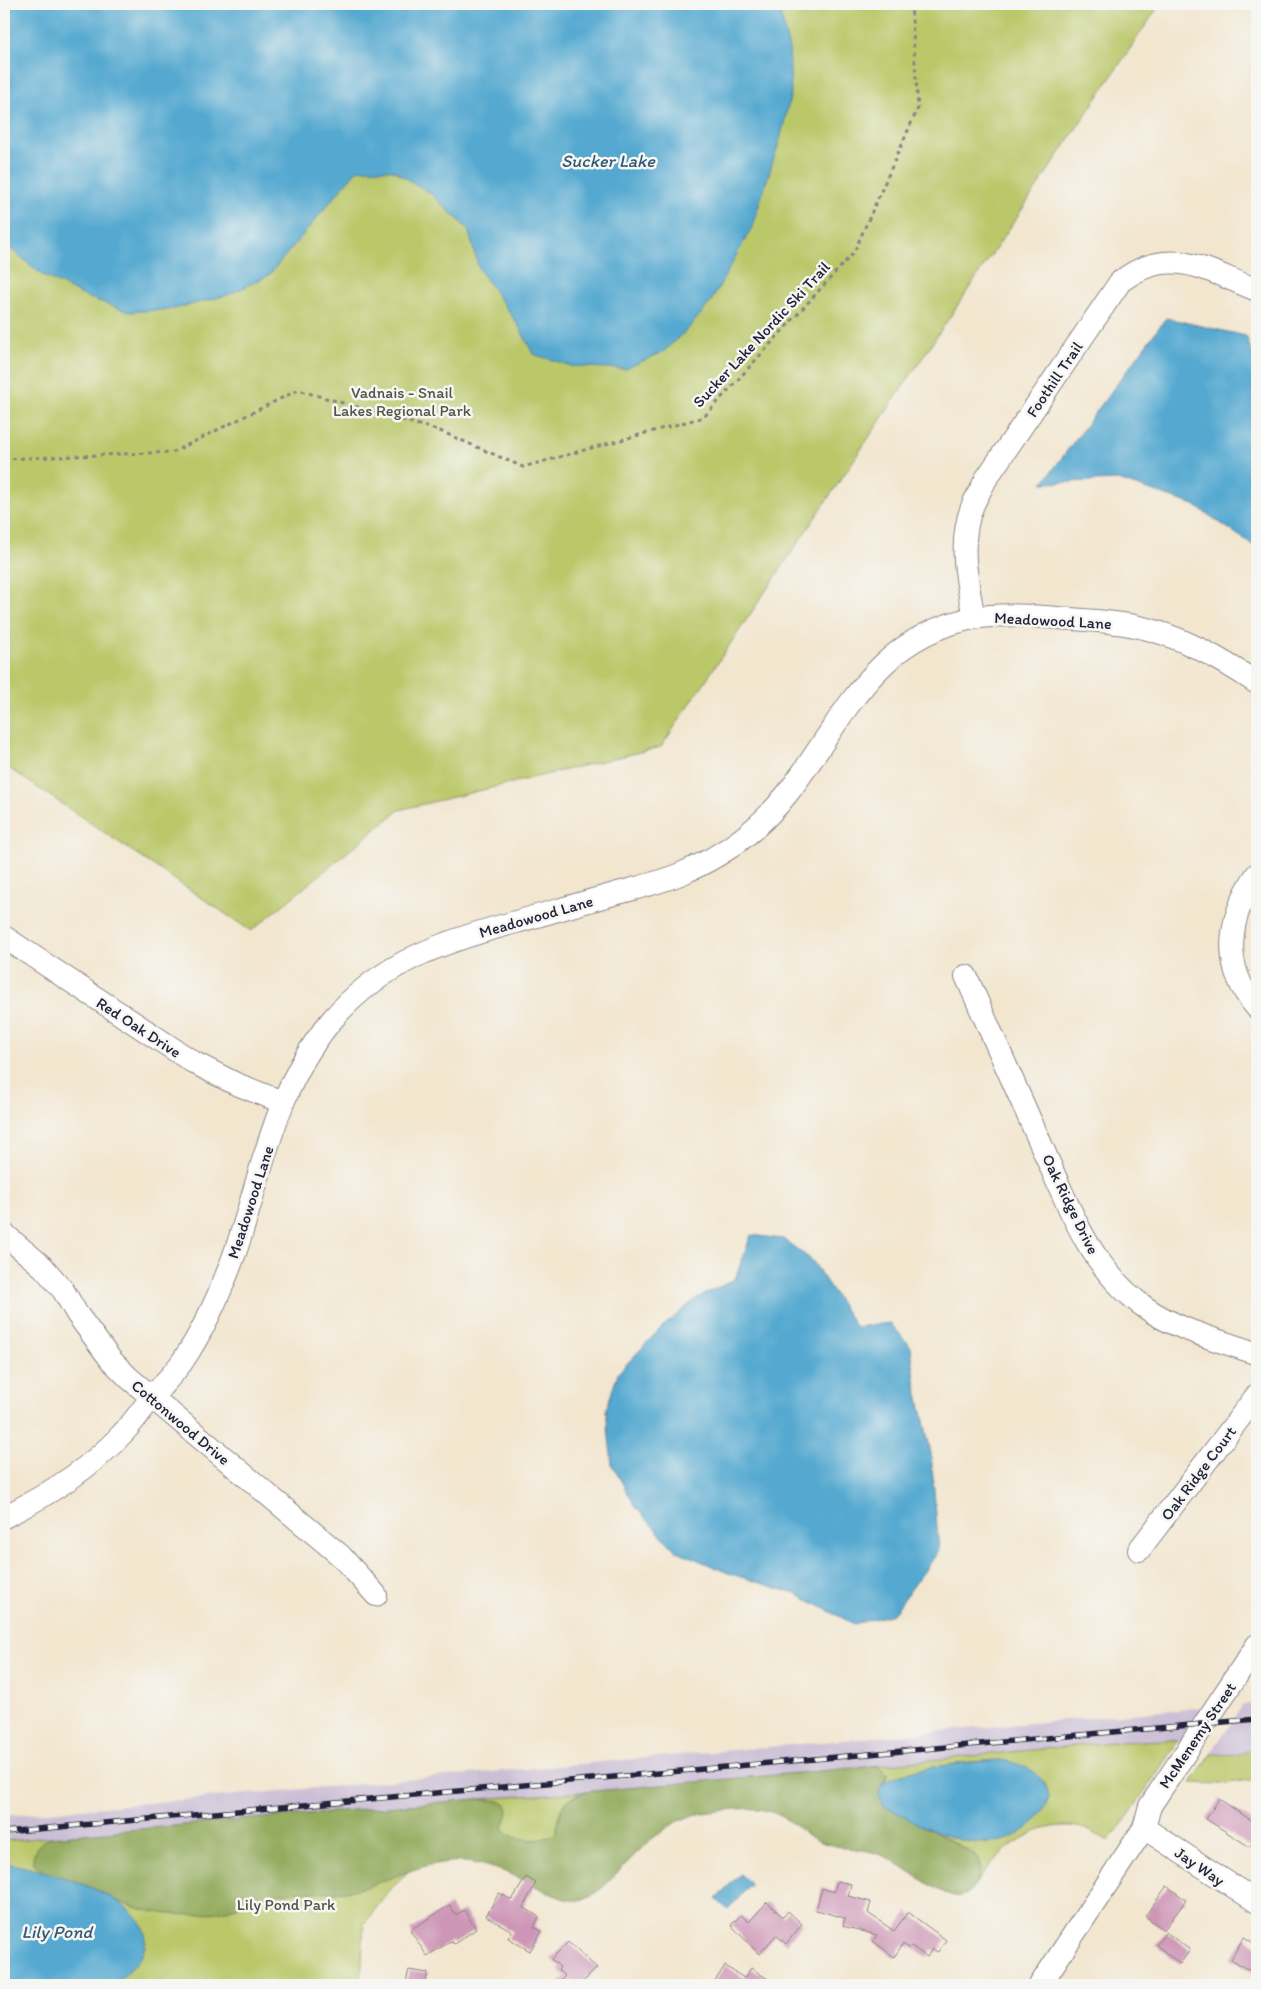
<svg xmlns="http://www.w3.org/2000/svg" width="1261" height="1989" font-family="Itim,sans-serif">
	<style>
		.industrial { fill: #cbbfd5 }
		.green { fill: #bbc86a; stroke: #6e7552 }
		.forest { fill: #94ac5e; stroke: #5b674c }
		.water { fill: #54a9d0; stroke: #3b6686 }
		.building { fill: #cd95b6 }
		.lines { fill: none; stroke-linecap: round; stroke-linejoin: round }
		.minor-casing { stroke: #8a8485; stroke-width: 24 }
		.path { stroke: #8a8485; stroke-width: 3; stroke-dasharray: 4 4; stroke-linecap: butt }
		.minor { stroke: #fff; stroke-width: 22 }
		.rail-casing { stroke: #22223b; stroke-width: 5.5 }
		.rail { stroke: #f6f6f2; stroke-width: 4; stroke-dasharray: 11; stroke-linecap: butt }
		.labels { text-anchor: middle; stroke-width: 5; stroke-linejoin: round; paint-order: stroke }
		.street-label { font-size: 16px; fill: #22223b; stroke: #f6f6f2 }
		.park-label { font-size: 16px; fill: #505449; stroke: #f6f6f2 }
		.water-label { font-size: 18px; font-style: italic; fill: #365877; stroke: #f6f6f2 }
	</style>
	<rect width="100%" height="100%" fill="#f6f6f2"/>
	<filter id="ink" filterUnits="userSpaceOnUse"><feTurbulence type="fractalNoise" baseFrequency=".02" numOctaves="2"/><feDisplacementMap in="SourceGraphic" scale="10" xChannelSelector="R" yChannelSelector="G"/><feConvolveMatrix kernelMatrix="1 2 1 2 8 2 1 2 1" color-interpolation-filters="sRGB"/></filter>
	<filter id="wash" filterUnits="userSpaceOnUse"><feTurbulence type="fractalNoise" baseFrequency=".0096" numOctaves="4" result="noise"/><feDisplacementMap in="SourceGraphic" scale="20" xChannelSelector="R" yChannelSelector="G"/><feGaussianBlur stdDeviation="1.12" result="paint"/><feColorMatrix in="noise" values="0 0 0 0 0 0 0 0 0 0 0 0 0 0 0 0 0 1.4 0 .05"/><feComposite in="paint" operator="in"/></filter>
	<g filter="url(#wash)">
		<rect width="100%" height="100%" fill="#f2e6cf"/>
		<path class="industrial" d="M1257,1703V1763L1203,1765L1243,1705Z
			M1208,1707L1186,1741L4,1848V1816Z"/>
		<path class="green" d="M4,4H1160L661,747L399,810L251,931L4,765Z
			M1165,1740L1178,1741L1125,1821L1108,1841C1098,1835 1088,1829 1077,1827C1036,1820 998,1851 977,1882L981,1867L975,1855L969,1851L902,1815C941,1835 993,1861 1030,1825C1039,1816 1045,1809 1049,1797C1048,1792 1047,1786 1044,1782C1040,1778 1017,1764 1011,1762C991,1755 897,1771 883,1785L887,1773L879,1767L870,1766L1113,1742Z
			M1257,1748V1779L1221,1784L1191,1783L1211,1754L1237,1755Z
			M583,1792C571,1796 559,1805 559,1819C558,1825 559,1829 555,1834C546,1844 508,1841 503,1827L507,1815L499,1801L476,1799Z
			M50,1837L41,1843L400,1873L410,1870L394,1885L364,1924L361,1985H4V1841Z"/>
		<path class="forest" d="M875,1766L883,1769L887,1773L886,1779L880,1789L883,1805L959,1845L978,1859C985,1873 973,1900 954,1896C935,1892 908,1869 890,1859C869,1847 846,1850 824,1843C808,1838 797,1826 784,1818C762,1804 736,1809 711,1812C673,1815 646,1843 620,1870C609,1881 599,1894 583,1899C563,1906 530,1881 510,1874C491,1866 469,1860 448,1862C417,1865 392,1879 362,1888C338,1895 313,1890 289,1892C266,1895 245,1906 222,1911C191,1918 153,1915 123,1903C110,1898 98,1891 85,1886C70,1881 41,1875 33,1862C32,1850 40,1842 50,1837L476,1799L499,1801L506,1804L508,1812L503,1827C509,1842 546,1844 556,1832L562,1807L569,1799L583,1792Z"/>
		<path class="water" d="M4,4H778L789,49L791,93L781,136L752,227L710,303L689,328L663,352L625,369L571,366L533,354L520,328L479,269L468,229L430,193L393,170L358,169L269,275L228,295L174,309L129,312L84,296L41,274L4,243Z
			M1166,318L1246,336L1257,365V548L1194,505L1118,480L1043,483Z
			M751,1235L783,1239L812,1260L856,1327L890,1323L911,1347L915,1380L931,1453L939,1551L893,1614L854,1624L796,1594L728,1573L675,1550L637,1509L612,1465L606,1410L618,1373L660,1329L697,1298L735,1279Z
			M1000,1760C1022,1763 1045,1773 1049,1797C1045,1809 1039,1817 1030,1826C989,1863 930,1831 890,1809L883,1805L878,1796C879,1789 882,1784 888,1780C909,1767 974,1762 1000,1760Z
			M4,1863C39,1868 162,1898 144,1950C139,1964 124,1975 114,1985H4Z
			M740,1874L751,1884L728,1910L716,1899Z"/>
		<g id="blocks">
			<path class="building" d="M1219,1799L1257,1824V1836L1250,1847L1206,1819Z
				M526,1877L536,1883L523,1907L539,1917L534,1927L542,1931L530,1951L508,1938L512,1931L486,1916L499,1893L512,1900Z
				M837,1881L851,1884L848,1896L871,1902L868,1913L894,1931L908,1912L946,1940L938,1952L932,1949L927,1957L911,1946L909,1948L903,1944L894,1957L873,1941L877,1935L843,1926L845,1918L816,1910L822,1888L834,1892Z
				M1167,1886L1186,1900L1164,1930L1145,1916Z
				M767,1902L783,1917L788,1911L802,1924L786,1944L776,1935L759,1954L731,1925L741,1915L749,1922Z
				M450,1905L456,1915L464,1910L476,1929L454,1944L451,1941L427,1956L410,1930Z
				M1166,1932L1190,1950L1180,1964L1156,1945Z
				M1244,1937L1257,1945V1975L1231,1959Z
				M568,1942L597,1968L580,1985H556L565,1976L558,1970L560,1967L551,1959Z
				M725,1966L744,1978L751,1968L777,1985H712Z
				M409,1970L428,1973L425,1985H405Z"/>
		</g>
	</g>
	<g filter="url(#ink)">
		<use href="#blocks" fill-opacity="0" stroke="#8a8485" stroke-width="1"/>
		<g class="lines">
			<g class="minor-casing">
				<path id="minor" d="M974,618C967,581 958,543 972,507C976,497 982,488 986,479L1120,282C1169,243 1207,271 1257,290
					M1257,874C1228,917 1220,966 1257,1008
					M4,937L193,1062L234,1083L282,1102
					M966,976C989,1028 1012,1079 1035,1131C1064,1194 1086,1267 1146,1308C1179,1331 1220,1340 1257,1354
					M4,1234L43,1267L63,1290L77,1314L111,1360L129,1378L341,1556L376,1595
					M4,1517C46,1496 90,1469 122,1434C132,1424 140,1412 149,1401C159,1388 172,1376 182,1362C206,1327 223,1287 237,1247C263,1168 276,1087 331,1021C381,962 444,941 516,922C548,913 581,903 614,894C639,887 664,882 687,871C726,854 761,827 787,794C843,722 872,637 974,618C1002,613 1030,616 1058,618C1084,620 1110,621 1135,626C1180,635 1219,658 1257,683
					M1139,1550L1257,1395
					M1144,1828L1257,1902
					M1040,1985L1144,1828L1150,1806L1257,1645"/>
			</g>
			<path class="path" d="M4,459L173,452L298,390L440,431L523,467L704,417L854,252L918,108L911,4"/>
			<use href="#minor" class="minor"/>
			<g class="rail-casing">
				<path id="rail" d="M4,1832L1257,1719"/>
			</g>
			<use href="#rail" class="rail"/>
		</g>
	</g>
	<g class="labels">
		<g class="street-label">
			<text transform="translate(761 334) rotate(-47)" y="6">Sucker Lake Nordic Ski Trail</text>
			<text transform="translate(1054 379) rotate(-56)" y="6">Foothill Trail</text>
			<text transform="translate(1053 620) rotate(3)" y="6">Meadowood Lane</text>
			<text transform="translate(536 916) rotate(-16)" y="6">Meadowood Lane</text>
			<text transform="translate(139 1027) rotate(33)" y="6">Red Oak Drive</text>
			<text transform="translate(250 1202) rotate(-72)" y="6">Meadowood Lane</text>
			<text transform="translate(1071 1204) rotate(64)" y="6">Oak Ridge Drive</text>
			<text transform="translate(181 1422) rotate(40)" y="6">Cottonwood Drive</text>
			<text transform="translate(1198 1473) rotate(-53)" y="6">Oak Ridge Court</text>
			<text transform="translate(1197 1735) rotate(-56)" y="6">McMenemy Street</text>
			<text transform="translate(1200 1866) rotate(34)" y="6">Jay Way</text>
		</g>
		<g class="park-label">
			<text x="402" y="398">Vadnais - Snail<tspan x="402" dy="18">Lakes Regional Park</tspan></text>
			<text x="286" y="1910">Lily Pond Park</text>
		</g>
		<g class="water-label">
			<text x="608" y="167">Sucker Lake</text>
			<text x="57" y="1938">Lily Pond</text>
		</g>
	</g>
	<rect width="1261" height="1989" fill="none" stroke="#f6f6f2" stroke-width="20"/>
</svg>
